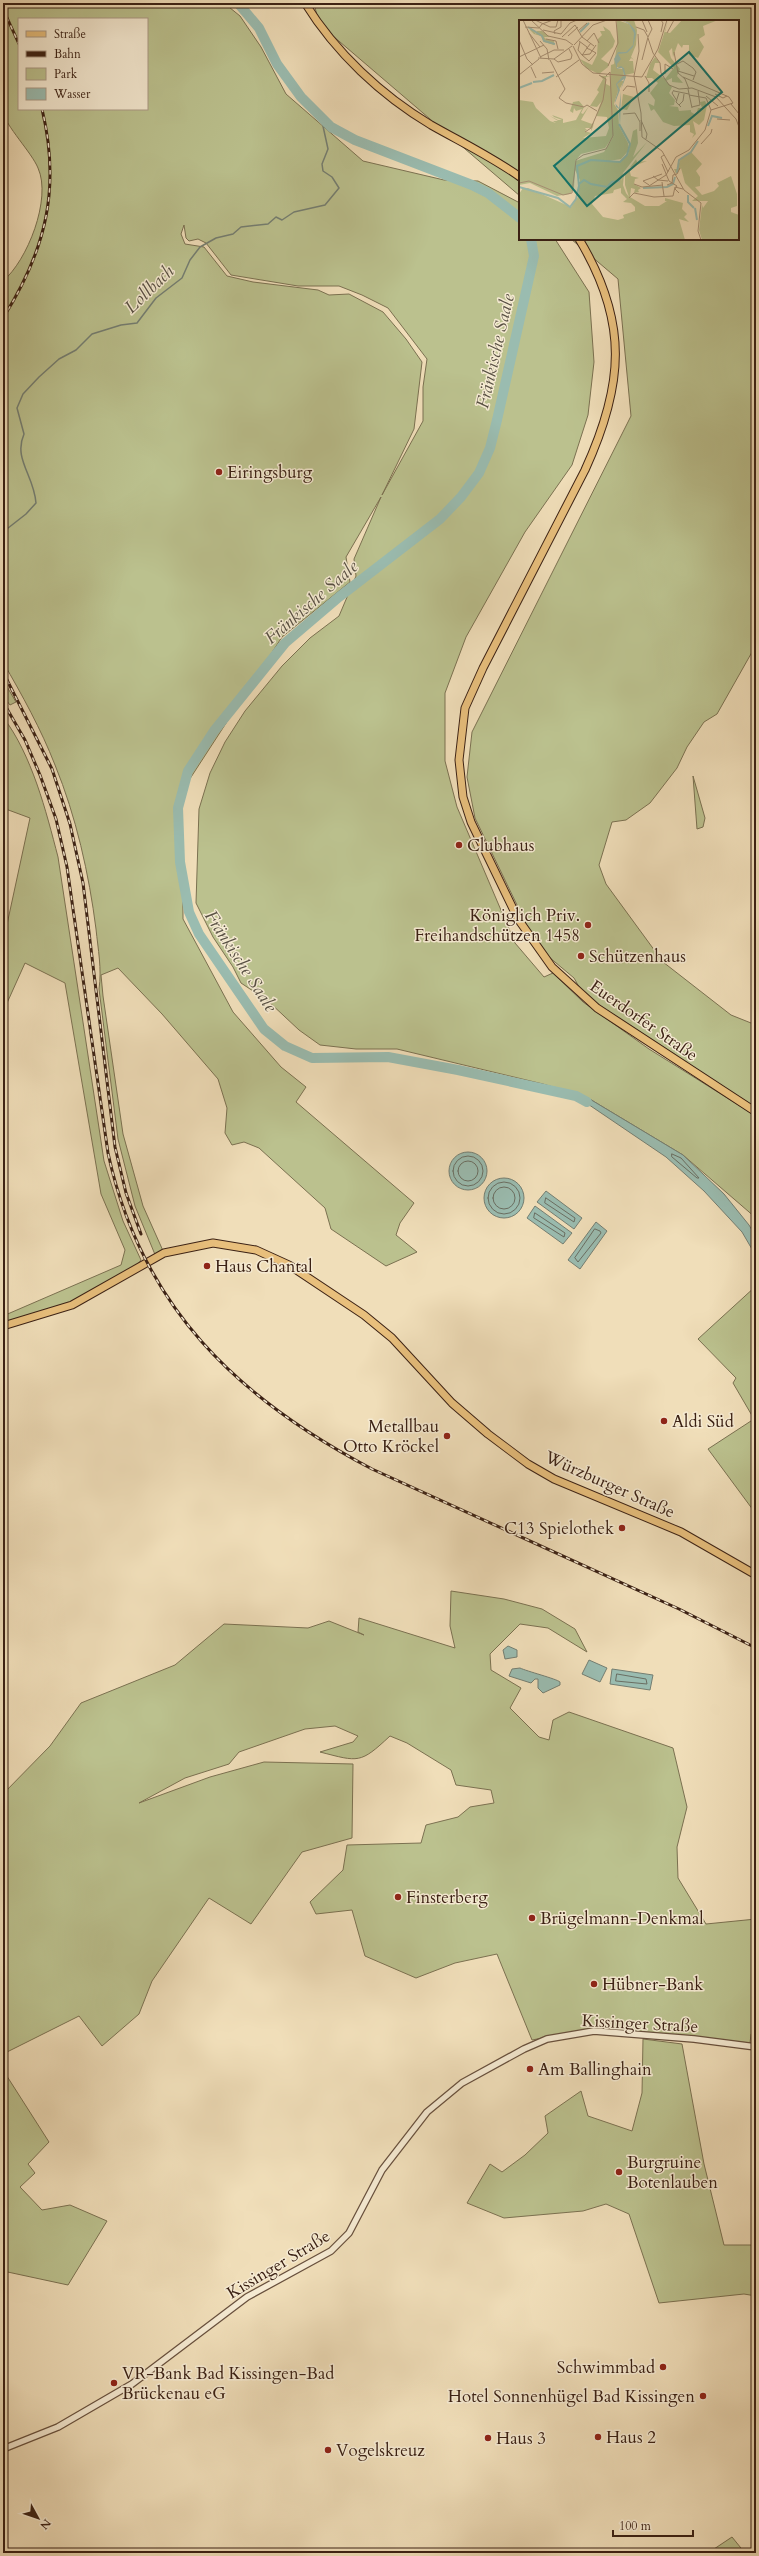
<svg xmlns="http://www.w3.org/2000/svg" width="759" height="2556" font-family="Cardo,serif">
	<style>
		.green { fill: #bbc18e; stroke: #7b7151; fill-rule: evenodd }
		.water { fill: #9abcb0; stroke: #747e72 }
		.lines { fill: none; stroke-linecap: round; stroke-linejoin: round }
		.shore { stroke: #6a6e62; stroke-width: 1 }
		.stream { stroke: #747e72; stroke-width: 1.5 }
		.river { stroke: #9abcb0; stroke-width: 10 }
		.minor-casing { stroke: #68503d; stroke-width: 8 }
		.major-casing { stroke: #3b2114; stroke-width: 9 }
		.minor { stroke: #f5ead2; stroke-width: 5.5 }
		.major { stroke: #e8bf7c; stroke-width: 7 }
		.rail-casing { stroke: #3b2114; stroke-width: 3 }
		.rail { stroke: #f5ead2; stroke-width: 1.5; stroke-dasharray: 4.5; stroke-linecap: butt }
		.poi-dot { fill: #8f2418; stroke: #f5ead2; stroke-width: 1.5 }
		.labels { text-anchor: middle; stroke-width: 3; stroke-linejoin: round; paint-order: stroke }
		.poi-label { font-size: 17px; fill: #3b2114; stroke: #f5ead2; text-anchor: start }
		.street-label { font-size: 17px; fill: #3b2114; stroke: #f5ead2 }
		.water-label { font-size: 18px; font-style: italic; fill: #585043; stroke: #f5ead2 }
		.inset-river { fill: none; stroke: #9abcb0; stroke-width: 2 }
		.inset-road { fill: none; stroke: #a89277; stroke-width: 1 }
		.view { fill: #0f766e; fill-opacity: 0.15; stroke: #0f766e; stroke-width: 2 }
		.inset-edge { fill: none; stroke: #3b2114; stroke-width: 2 }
	</style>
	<rect width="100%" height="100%" fill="#f0deb9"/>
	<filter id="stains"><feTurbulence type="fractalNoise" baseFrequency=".005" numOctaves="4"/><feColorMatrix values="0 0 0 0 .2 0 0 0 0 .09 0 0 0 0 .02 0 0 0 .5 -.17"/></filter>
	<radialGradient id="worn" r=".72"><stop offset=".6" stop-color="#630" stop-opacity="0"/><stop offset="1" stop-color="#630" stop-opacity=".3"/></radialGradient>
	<path class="green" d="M3,3H224L240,16L261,47L286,94L363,161L444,180L478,181L518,202L520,204V239H555L589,292L594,362L588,415L572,465L525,532L466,637L445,693V761L457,807L515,943L544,977L553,973L583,1002L649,1049L756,1116V1218L683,1155L588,1098L543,1084L397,1049H356L320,1045L299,1030L268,1001L241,983L233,967L213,937L196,903L199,809L210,773L225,742L245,711L282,666L310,638L339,616L356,576L354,559L381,497L346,557L350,582L282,637L182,791L183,919L233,1012L281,1067L306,1087L296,1102L414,1203L400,1223L396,1235L417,1252L386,1266L331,1229L325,1208L259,1148L244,1142L232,1145L225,1133L227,1108L218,1079L162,1014L118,968L101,975L103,996L123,1134L143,1206L164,1253L156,1257L135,1206L118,1139L99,989C102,969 98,949 96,929C89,874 76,816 55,765C41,729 22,695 3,662V281C27,261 52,199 38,168C32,153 5,125 3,112C1,102 3,89 3,79C3,54 3,28 3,3ZM19,19H147V109H19ZM184,225L186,238L189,241L198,239L206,243L231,275L298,286H339L362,295L388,308L427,359L423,387V421L382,495L414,429L422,362L406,339L383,312L349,294L329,295L318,290L253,282L227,276L204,247L185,244L181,234Z
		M314,3H756V645L717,714L704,722L687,747L677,768L650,803L626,820L612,822L599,865L606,884L663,962L731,1015L756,1025V1108L602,1007L582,992L574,978L549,957L532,936L475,818L467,777L472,732L631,416L618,279L571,239H738V21H520V196L319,24Z
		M3,680L16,702L10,705L3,696Z
		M3,717C32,755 46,811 58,857L104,1161L123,1221L141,1260L133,1270L72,1305L3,1326V1316L121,1265L125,1250L101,1194L65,983L25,963L3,1012V943L30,818L3,808Z
		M693,776L705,818L703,827L697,829Z
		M756,1286V1514L708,1449L754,1419L733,1383L736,1378L698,1339Z
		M451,1591L504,1599L542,1609L575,1629L587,1652L548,1628L520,1624L490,1654L491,1670L521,1688L510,1708L539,1737L549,1740L553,1720L569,1712L673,1748L687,1807L677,1847L678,1878L706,1924L756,1919V2033L751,2034L750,2043L595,2028L532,2040L497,1954L455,1963L416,1978L365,1956L352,1910L316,1914L310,1902L343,1870L347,1845L421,1843L426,1825L458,1817L470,1807L494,1803L491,1790L456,1785L451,1770L407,1743L390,1736C360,1764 359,1762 320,1752L353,1742L358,1736L335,1726L305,1729L239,1752L229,1764L185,1778L139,1803L210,1777L264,1762L353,1764L352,1838L302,1852L251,1924L209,1898L152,1981L139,2014L102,2046L79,2016L3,2054V1794L50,1746L81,1703L175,1665L224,1624L308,1628L329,1621L364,1635L358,1632L359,1618L455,1648L450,1626Z
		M643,2039L682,2044L704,2164L724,2245H756V2296L744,2294L659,2303L629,2214L606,2204L583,2211L504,2218L467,2203L490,2164L502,2172L525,2155L548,2133L545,2116L581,2091L588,2116L632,2131L642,2093Z
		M3,2070L49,2142L28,2164L35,2173L20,2187L42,2210L70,2205L107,2221L68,2285L3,2271Z
		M732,2537L745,2553H708Z"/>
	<path class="water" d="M576,1096L588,1098L683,1155L724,1194L749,1225L756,1237V1256L742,1232L704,1191L666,1157Z
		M449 1171a19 19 0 1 1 38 0a19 19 0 1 1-38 0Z
		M484 1198a20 20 0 1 1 40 0a20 20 0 1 1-40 0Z
		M546,1191L582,1218L574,1229L537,1202Z
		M535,1206L572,1233L563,1244L527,1218Z
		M596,1222L607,1231L580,1269L568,1260Z
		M508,1646L517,1650V1657L505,1659L503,1650Z
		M589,1660L607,1668L600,1682L582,1674Z
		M520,1668C526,1671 557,1679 560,1682V1685L543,1693L538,1688V1679H535L531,1683L509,1676L512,1669Z
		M612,1669L653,1675L650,1690L610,1684Z"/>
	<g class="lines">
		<path class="shore" d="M672,1154L681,1158L699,1178H697L672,1157Z
			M453 1171a15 15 0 1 1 30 0a15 15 0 1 1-30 0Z
			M458 1171a10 10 0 1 1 20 0a10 10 0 1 1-20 0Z
			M488 1198a16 16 0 1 1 32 0a16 16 0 1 1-32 0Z
			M493 1198a11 11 0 1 1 22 0a11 11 0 1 1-22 0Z
			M546,1198L575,1218L574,1222L545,1203Z
			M535,1213L565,1233L564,1237L534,1218Z
			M595,1229L600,1231L601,1233L578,1262L575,1258Z
			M617,1674L646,1679L647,1684L616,1681Z"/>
		<path class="stream" d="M3,532L26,514L36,503C34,475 13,459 24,434L17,408L23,394L39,377L59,359L76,350L92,334L121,325L137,323L156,298L182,278L190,260L200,247L216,238L233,234L241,227L268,224L276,217L282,220L294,212L325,205L339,188L332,177L323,171L322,164L328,149L321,117"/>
		<path class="river" d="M238,3L259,28L277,64L301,97L331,127L355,140L472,185L488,193L520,218
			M531,239L534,256L497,420L490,448L479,473L461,497L440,519L339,597L285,643L214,731L188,771L178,808L180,862L189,912L199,934L264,1029L285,1046L312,1058L388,1057L458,1070L576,1096L587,1102"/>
		<g class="minor-casing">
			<path id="minor" d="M3,2449L58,2427L132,2384L247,2297L331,2251L349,2233L382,2170L427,2112L462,2083L524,2049L547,2039L594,2031L694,2039L756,2047"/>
		</g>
		<g class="major-casing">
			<path id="major" d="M305,3C336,53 381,95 431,125C461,142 492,157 520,177
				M579,239C629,322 624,385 585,470L483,668L465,708L459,760L463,797L471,822L518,919L552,967L597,1008L756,1112
				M3,1326L72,1305L164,1253L213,1243L256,1250L289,1265L364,1315L392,1338L452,1403L488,1434L528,1464L554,1479L681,1532L756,1575"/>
		</g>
		<use href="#minor" class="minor"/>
		<use href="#major" class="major"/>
		<g class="rail-casing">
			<path id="rail" d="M3,9L19,44
				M3,318C46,250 61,188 42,109
				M3,672L52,769L70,824L83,883L115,1147L126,1193L141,1234
				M3,702L25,740L40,775L56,819L67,867L108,1153C141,1306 237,1398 372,1469L679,1609L756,1648"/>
		</g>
		<use href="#rail" class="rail"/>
	</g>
	<g class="poi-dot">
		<circle cx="219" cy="472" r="4"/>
		<circle cx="459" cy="845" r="4"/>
		<circle cx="588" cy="925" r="4"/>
		<circle cx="581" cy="956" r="4"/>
		<circle cx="207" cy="1266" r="4"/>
		<circle cx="664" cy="1421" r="4"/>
		<circle cx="447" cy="1436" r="4"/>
		<circle cx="622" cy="1528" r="4"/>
		<circle cx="398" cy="1897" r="4"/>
		<circle cx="532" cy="1918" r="4"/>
		<circle cx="594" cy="1984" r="4"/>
		<circle cx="530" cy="2069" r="4"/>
		<circle cx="619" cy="2172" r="4"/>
		<circle cx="663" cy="2367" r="4"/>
		<circle cx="114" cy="2383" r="4"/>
		<circle cx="703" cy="2396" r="4"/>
		<circle cx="598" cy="2437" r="4"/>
		<circle cx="488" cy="2438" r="4"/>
		<circle cx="328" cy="2450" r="4"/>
	</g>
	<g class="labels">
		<g class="poi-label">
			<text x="227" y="478">Eiringsburg</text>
			<text x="467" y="851">Clubhaus</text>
			<text x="580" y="921" text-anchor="end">Königlich Priv.<tspan x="580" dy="20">Freihandschützen 1458</tspan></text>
			<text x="589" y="962">Schützenhaus</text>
			<text x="215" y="1272">Haus Chantal</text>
			<text x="672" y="1427">Aldi Süd</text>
			<text x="439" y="1432" text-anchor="end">Metallbau<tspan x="439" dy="20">Otto Kröckel</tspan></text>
			<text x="614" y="1534" text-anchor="end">C13 Spielothek</text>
			<text x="406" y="1903">Finsterberg</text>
			<text x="540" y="1924">Brügelmann-Denkmal</text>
			<text x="602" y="1990">Hübner-Bank</text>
			<text x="538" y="2075">Am Ballinghain</text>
			<text x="627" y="2168">Burgruine<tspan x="627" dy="20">Botenlauben</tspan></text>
			<text x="655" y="2373" text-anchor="end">Schwimmbad</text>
			<text x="122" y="2379">VR-Bank Bad Kissingen-Bad<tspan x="122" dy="20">Brückenau eG</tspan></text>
			<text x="695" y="2402" text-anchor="end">Hotel Sonnenhügel Bad Kissingen</text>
			<text x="606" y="2443">Haus 2</text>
			<text x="496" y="2444">Haus 3</text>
			<text x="336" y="2456">Vogelskreuz</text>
		</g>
		<g class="street-label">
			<text transform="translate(644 1020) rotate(35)" y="6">Euerdorfer Straße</text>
			<text transform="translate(610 1484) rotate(24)" y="6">Würzburger Straße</text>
			<text transform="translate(640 2023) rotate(3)" y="6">Kissinger Straße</text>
			<text transform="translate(278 2264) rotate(-31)" y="6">Kissinger Straße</text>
		</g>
		<g class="water-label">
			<text transform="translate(149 289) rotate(-44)" y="6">Lollbach</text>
			<text transform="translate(495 351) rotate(-77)" y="6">Fränkische Saale</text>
			<text transform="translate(311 602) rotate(-41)" y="6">Fränkische Saale</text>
			<text transform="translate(241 961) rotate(57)" y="6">Fränkische Saale</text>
		</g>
	</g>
	<g transform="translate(519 20)">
		<rect width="220" height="220" fill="#f0deb9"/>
		<path d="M98,0L110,4L115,11L110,3L104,0H115L118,10L117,25L112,37L115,40L112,38L110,41H114L115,53L106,55L104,47H98V49H104L105,57L100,61H105L100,70L98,64L99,71L95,84L99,90L100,106L109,123L110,130L102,139L84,142L102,141L109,135L114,111L118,109L119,123L114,137L128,122L104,153L102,161L105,154L104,165L107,173L110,177L106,165V154L129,123L117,139L118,142L128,141L110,148L112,156L120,158L116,159L115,164L122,168L119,170L120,172L115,173L116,169L112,168L111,177L126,186H140L148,181H146V178L164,183L163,189L168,194L165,197L170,202L160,199L166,220H0V174L4,168H9L52,187L59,177L61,160L56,150L55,168L51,174L38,176L11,163L0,165V80L14,82L17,88L31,101L37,103L34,101H39L31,96L39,100H43L35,97L33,95L44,99V103L57,100L63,89L57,91L55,88L54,93L51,91L54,82L60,81L65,87L62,93L64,94L70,86L62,100L73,104L75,102L74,107L72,111V108H66L68,110L66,111L72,113L64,118L87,116L90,108L88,97L77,96L82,82L78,87L71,86L80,72L78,70L84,59L81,56H91L87,57V64L91,66L92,45L95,44L98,25ZM96,114L85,132L56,141L62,134L86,128ZM102,168V173L108,179L104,182L112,183L116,187V191L104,195L105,198L99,200L84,197L73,184L76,176L94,173L95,170ZM163,0H199L184,6L186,15L180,19L185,27L179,38L170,35V25H164L163,28L159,23L154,37L153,28L150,31L152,38L161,49L158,56L164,63L153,62V58L147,61L153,67L150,73L156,80L155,85L150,86L159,87L160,91L172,90V92L177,95L179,88H183L181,82L186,81L188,85L185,100L180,105L174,101L177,114L173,118L175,114L171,112V105L155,106L144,102L135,89L132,91L129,83L135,86L136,80L131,73L139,63L133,58H127L131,44L136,37L141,43H136L134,50L146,59L155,48L139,32L149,1L146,12L151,13ZM84,6L91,11L96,21L94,27L82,39L90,44L89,47L80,54L67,48L61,39L73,45L78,35L79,19L83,15L81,11H86ZM12,8L17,14L18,11H23L31,17H25L27,19L35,21V25L25,22L22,16L15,14L11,10ZM104,74L115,77L108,90L102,89ZM172,132L183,144L177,151L181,157V166L176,167L183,175L195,171L200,166L198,163L212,156L218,174V186L212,188V192L220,195V220H183L180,210L183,185L184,188L189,181H173L179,176L166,163L162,148L157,154L155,149H158L162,138Z" fill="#bbc18e" fill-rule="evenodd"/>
		<path d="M102,0L110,3L116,10L117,14L114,27L108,33L99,34L102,39L98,44V48L102,46L105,48L107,57L102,69L105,59L98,64L101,70L96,83L100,88L102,72L101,107L100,89L97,87L96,81L99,71L97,64L105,55L103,48L98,49L95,39L99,32H107L114,25L115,13L110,4Z" fill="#9abcb0"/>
		<path class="inset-river" d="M9,7L23,16L25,21L36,24M61,12L70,3M14,62L23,61L35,55M0,68L13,63M189,106L193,96L203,98M158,153L160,140L172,132L179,121M60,164L65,160L72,164L88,167L93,162L101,161M0,167L39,178L51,187L57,179L60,166L58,146L72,140L101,142L108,135L111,124L100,104M124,168L148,167L154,164L156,157M169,175V182L175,188M176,188L178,200"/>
		<path class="inset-road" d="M4,0L22,38M12,0L29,16L47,20L54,25M16,0L31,7H37L39,0M123,0L128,12M129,0L133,9L129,17M142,0L144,3L142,12M6,7L20,8L23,4L34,0M117,7L125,10L129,17L123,40M24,10L42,14L51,3L58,0M59,11L68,3M10,13L21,27M148,13L155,0M36,14L35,11L42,7V0M49,16L59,7M43,17L56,5L63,17M63,17L75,26M129,18L134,33L141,43L142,53L150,65L160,69L173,68L197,77L217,99L220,107M27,19L37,21L39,29M0,20L8,39L14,45M21,21L28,29L30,40M60,21L68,27V28L69,29H70L77,33L70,41L63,35L64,34L68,28L72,23M68,21L75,13L80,23M61,22L59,30L63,35L71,34L77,25M55,25L74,5L88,0M54,26L63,44L74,53L123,57L139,29L148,0M155,32L159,53L166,59L170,69M0,37L25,25M21,37L35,30H45M19,38L35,39L53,26M35,39L39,42L52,39L53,35L50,29M31,40L46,69L40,78L47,83L65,87L68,85L78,91M158,44L164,41L174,48L177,52L174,60M89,46L99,23L97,0M12,47L17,58M159,51L175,56M23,53L35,52M146,54V44L154,49M0,55L20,39M115,56L120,31L119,14M115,56L122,93L123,117L143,131L165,170L182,183L179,211L182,220M126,56L130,63V72M37,57L60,40M169,69L173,88M155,70L153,73L158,81M104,71L108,66L116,67M155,71L170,74M160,73L157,82L162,87M196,74L204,78L208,76M170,75L187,78L192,90M187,76L199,86M212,84L220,94M160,85L164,81L165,74M173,87L181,85L179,71M116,93L121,102V111M104,94L116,93M198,99L211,100M122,100L128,114L127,119M66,112L72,108L84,80L87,59L80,55M182,124L192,113L193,109M145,135L142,137L149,152M143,144L150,161L158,166L156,169L160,173M134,156L139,160L149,161M143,162L145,176M0,163L10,161L44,175L53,173L57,140L64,135L87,129L94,116L91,52L87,56M115,164L123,167L144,165M130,165L124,161L143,154M148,165L153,163L154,155L158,154L161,148M130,166L147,155L157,137L170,130L186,110L192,90L214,83L210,77L164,57M154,176L156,167L164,169M110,178L115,173L135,177L154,176"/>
		<path class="view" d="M170,32L203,72L68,186L35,146Z"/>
		<rect width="220" height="220" class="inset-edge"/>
	</g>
	<rect width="759" height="2556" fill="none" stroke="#f0deb9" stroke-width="16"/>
	<rect x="4" y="4" width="751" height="2548" fill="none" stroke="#3b2114" stroke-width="2"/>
	<rect x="8" y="8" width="743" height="2540" fill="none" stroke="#3b2114"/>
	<rect x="18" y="18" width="130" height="92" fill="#f5ead2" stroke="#ab9a86"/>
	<rect x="26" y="31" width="20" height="6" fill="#e8bf7c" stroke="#ab9a86"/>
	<text x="54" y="38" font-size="12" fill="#3b2114">Straße</text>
	<rect x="26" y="51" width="20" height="6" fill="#3b2114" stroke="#ab9a86"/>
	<text x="54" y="58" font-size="12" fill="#3b2114">Bahn</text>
	<rect x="26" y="68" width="20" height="12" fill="#bbc18e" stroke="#ab9a86"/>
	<text x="54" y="78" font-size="12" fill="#3b2114">Park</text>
	<rect x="26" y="88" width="20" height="12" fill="#9abcb0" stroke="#ab9a86"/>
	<text x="54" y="98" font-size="12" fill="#3b2114">Wasser</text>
	<g transform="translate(38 2518) rotate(130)" stroke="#f5ead2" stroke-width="3" paint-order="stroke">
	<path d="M0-3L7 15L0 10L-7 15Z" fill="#3b2114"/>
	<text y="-6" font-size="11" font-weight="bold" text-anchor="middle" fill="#3b2114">N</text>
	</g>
	<path d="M613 2530v6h80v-6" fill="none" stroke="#3b2114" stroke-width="2"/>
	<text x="619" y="2530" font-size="12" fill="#3b2114" stroke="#f5ead2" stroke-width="3" paint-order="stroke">100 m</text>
	<rect width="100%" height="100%" filter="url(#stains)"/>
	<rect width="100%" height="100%" fill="url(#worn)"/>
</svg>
